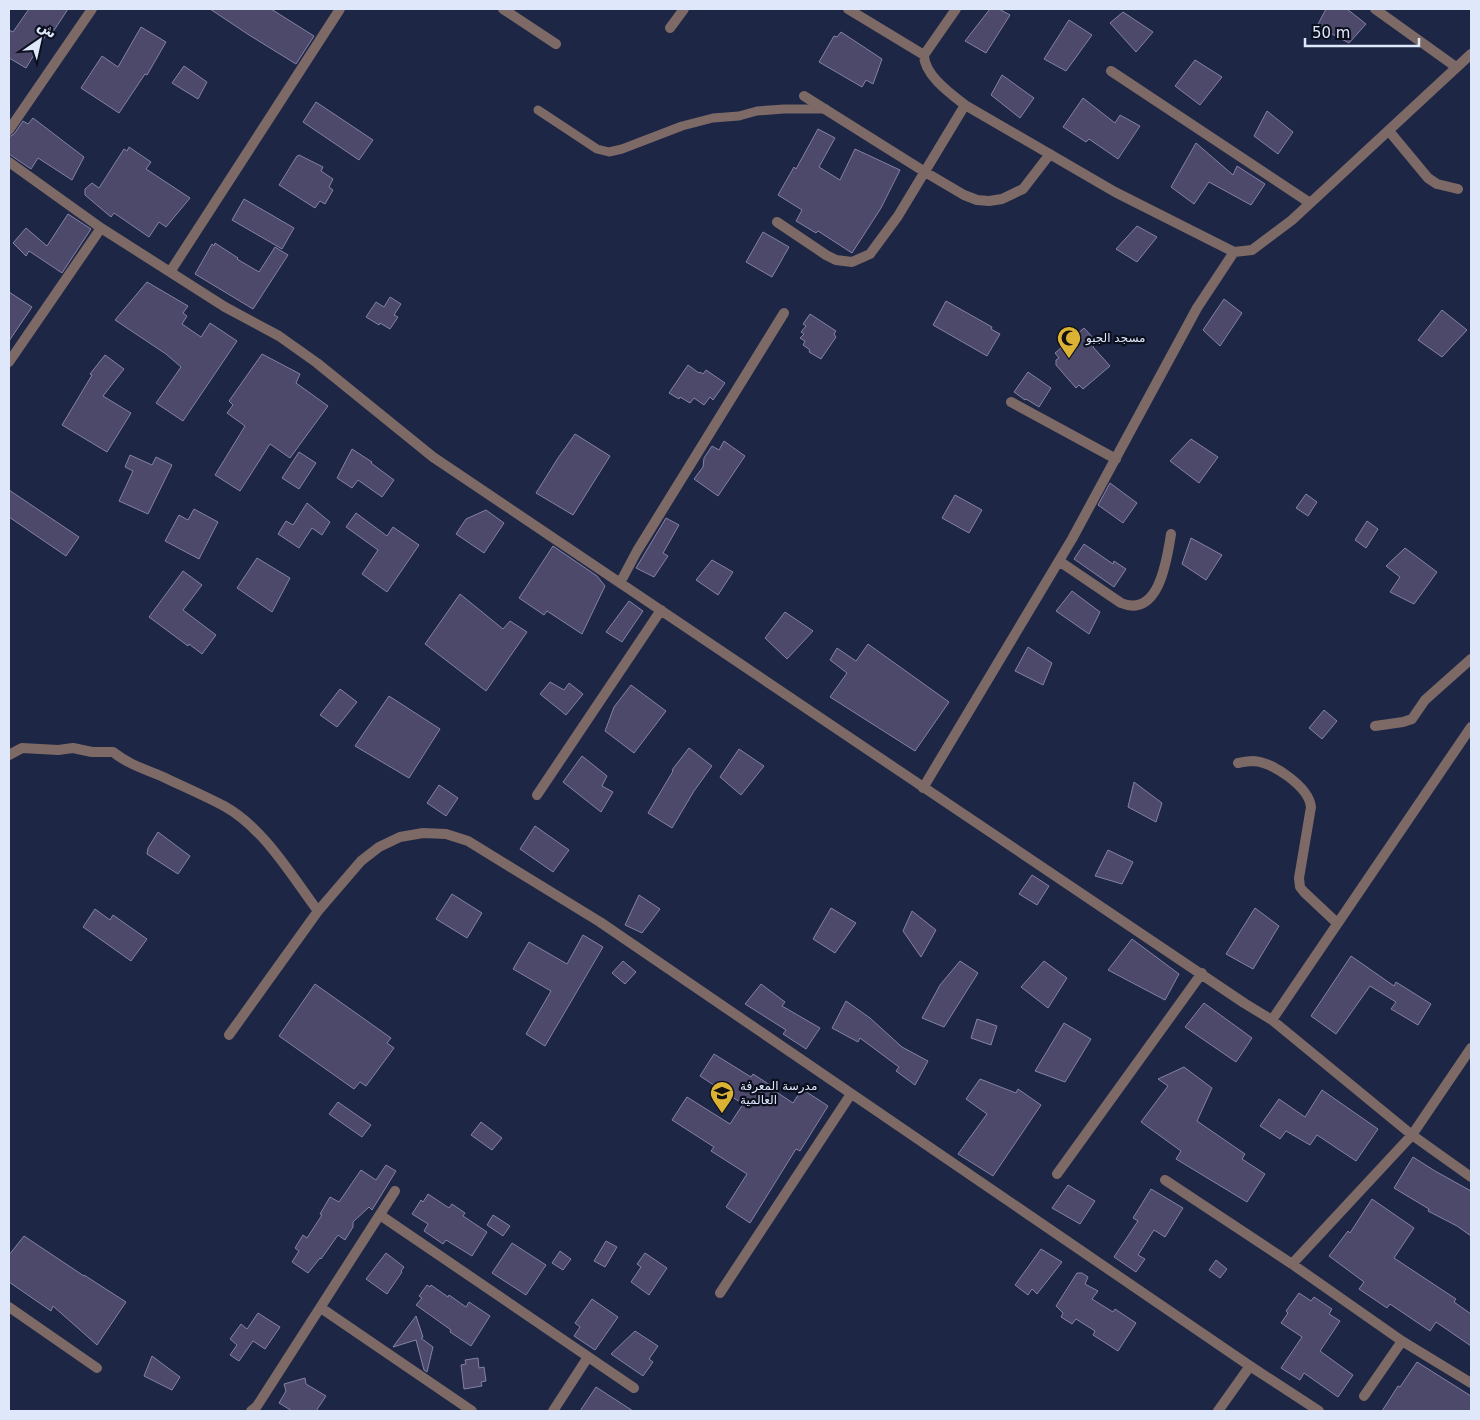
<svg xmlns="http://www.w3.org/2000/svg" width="1480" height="1420" font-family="'DejaVu Sans',Cairo,sans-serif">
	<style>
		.building { fill: #4d496b; stroke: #8581a7 }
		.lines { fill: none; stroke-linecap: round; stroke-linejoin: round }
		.lane { stroke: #7d6966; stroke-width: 9 }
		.street { stroke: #7d6966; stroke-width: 10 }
		.labels { text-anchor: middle; stroke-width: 4.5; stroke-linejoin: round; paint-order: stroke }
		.poi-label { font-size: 12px; fill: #dfe7fb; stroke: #0c101e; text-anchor: start }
	</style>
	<rect width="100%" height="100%" fill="#1d2644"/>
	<path class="building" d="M29,9H68L49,38L46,35L26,68L9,58V30L13,32Z
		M210,9H271L314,36L296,64L249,35Z
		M990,9H999L1010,15L986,53L965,41Z
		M1326,9H1347L1366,24L1349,43L1317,26Z
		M1123,12L1153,32L1136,52L1110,23Z
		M1069,20L1092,35L1066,71L1044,59Z
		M141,27L166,42L147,75L145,74L119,113L81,88L102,56L118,67Z
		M841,32L882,59L873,84L866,80L862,87L819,62L834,36L837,37Z
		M1195,60L1222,77L1200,105L1175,86Z
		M184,66L207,82L198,99L172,83Z
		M1002,75L1034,98L1020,118L991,95Z
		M1083,98L1115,123L1120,115L1140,126L1118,159L1089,139L1086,142L1063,127Z
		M316,102L373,140L359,160L303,122Z
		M1267,111L1293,132L1278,154L1254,136Z
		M33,118L84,157L72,180L38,158L31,169L9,154V137L14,134L23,121L28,124Z
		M818,129L835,138L819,167L840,180L855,149L900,170L881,208L852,253L818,231L816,233L796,221L802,210L778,195L794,167L796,169Z
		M1196,143L1233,175L1237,166L1265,184L1251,205L1209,182L1194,204L1171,187Z
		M129,147L151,162L146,169L190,198L166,227L159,222L149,237L114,213L111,217L85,195V189L92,183L99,188L124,149L127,151Z
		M299,155L323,167L321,171L333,179L329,187L333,190L325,204L320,201L315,208L279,185L297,156Z
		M244,199L294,228L282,249L232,220Z
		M68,214L91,229L62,273L29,251L26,256L13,243L26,228L47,246Z
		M1137,226L1157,237L1137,262L1116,249Z
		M763,232L789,247L772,277L746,262Z
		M215,243L238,258L237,259L259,272L275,247L288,255L253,309L195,274L212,244L214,246Z
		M147,282L188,306L183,313L187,316L182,324L201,337L210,323L237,341L183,421L156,403L181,367L166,354L115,320Z
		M9,292L32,307L9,341Z
		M390,297L401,304L394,315L398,317L390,329L380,323L379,325L366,317L376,302L384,307Z
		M1224,299L1242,313L1220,346L1203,330Z
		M946,301L992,327L991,329L1000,334L987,356L933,325Z
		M1442,310L1467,330L1442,357L1418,340Z
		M810,314L836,331L834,334L836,337L821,359L809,352L810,350L803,345L805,341L800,338L804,334L801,332L806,326L803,324Z
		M1084,328L1097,342L1093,347L1110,366L1083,389L1079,385L1076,388L1056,365V360L1059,358L1055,353Z
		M262,354L300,374L296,383L328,406L290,458L270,444L240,491L215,475L245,426L227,413L233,405L229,401Z
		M105,355L124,369L103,396L131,413L107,452L62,425L92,375L90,374Z
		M688,365L699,373L700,372L703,374L706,370L725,383L713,400L710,397L704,405L694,398L690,403L680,397L679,399L669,393Z
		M1028,372L1051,388L1039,407L1026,399L1025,400L1014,392Z
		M575,434L610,456L573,515L536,493L558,458Z
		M1191,439L1218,457L1199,483L1170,461Z
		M724,441L745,456L718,496L694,479L703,467L704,458L712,446L719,450Z
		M352,449L372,462L371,463L394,480L382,497L358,480L352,488L337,478Z
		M299,452L316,463L299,489L282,478Z
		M130,455L152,465L156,457L172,465L148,514L119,501L133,471L125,467Z
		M1110,483L1137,503L1123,523L1098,505Z
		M9,490L79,537L66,556L9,517Z
		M1306,494L1317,502L1308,516L1296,508Z
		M955,495L982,510L969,533L942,518Z
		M307,503L330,522L322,535L312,528L299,548L278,534L286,521L293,525Z
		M194,509L218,522L199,559L165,541L179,515L188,520Z
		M486,510L504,523L484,553L456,534L466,519Z
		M356,513L387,536L393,527L419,545L387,592L362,574L378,550L346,527Z
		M666,518L679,525L663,553L668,556L654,577L636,568Z
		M1367,521L1378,529L1366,548L1355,540Z
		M1191,538L1222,555L1206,580L1182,564Z
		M1084,544L1113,564L1114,561L1126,569L1114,587L1074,559Z
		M553,546L597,576L605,586L582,634L547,611L544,615L519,598Z
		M1405,548L1437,572L1414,604L1390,592L1400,577L1386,566Z
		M257,558L290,578L272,612L237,588Z
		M712,560L733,572L718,595L696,580Z
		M183,571L202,585L183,610L216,635L202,654L189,644L188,646L149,617Z
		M1072,591L1100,612L1089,634L1056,611Z
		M460,594L503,629L510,621L527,632L486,691L425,644Z
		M629,601L643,611L622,642L606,632Z
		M785,612L813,631L787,659L765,638Z
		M868,644L949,702L915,751L830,697L847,673L830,660L837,648L856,661Z
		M1028,647L1052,663L1043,685L1015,671Z
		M550,682L564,690L569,683L583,694L566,715L540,694Z
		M631,685L666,711L634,753L605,731L614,707Z
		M340,689L357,702L337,727L320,715Z
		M389,696L440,729L409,778L355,746Z
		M1324,710L1337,721L1322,739L1309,728Z
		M689,748L712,766L694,791L672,828L648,813L673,771L672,770Z
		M739,749L764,766L741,795L720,777Z
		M582,756L607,776L602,786L613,792L601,812L563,782Z
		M1134,782L1162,803L1156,822L1128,807Z
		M439,785L458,798L446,816L427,803Z
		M535,826L569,850L553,872L520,849Z
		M158,832L190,856L178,874L147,854L148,848Z
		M1108,850L1133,862L1122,884L1095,876Z
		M1032,875L1049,886L1037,905L1019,894Z
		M452,894L482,913L467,938L436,919Z
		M639,895L660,909L642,933L625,925Z
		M831,908L856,923L835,953L813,939Z
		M1255,908L1279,926L1253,969L1226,954Z
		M95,909L110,920L113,915L147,939L131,961L83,927Z
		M912,911L936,930L921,957L903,931Z
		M583,935L603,947L545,1046L526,1034L551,991L513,969L529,942L567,964Z
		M1132,939L1179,974L1165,1000L1108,970Z
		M1351,956L1394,986L1396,982L1431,1004L1418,1025L1391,1009L1396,1002L1370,986L1336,1034L1311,1016Z
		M623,961L636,972L625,984L612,973Z
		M960,961L978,973L944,1027L922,1018L940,985Z
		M1044,961L1067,978L1048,1008L1021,987Z
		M315,984L391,1038L387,1043L394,1048L366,1086L360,1082L354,1089L279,1036Z
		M761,984L785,1002L782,1006L820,1028L806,1049L783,1034L786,1030L745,1004Z
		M846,1001L870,1018L902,1047L928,1061L915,1085L896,1071L899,1067L860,1038L858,1042L832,1028Z
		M1204,1003L1252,1038L1236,1062L1185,1027Z
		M977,1019L997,1026L991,1045L971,1038Z
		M1064,1023L1091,1039L1065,1082L1035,1071Z
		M714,1054L751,1077L753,1074L773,1087L772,1089L793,1103L802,1089L828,1106L800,1151L796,1149L750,1223L726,1207L747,1174L711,1151L714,1147L672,1120L687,1097L730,1124L743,1104L700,1076Z
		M1184,1067L1212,1088L1197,1121L1245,1154L1242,1159L1265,1174L1247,1202L1176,1159L1181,1151L1141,1122L1168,1086L1158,1079Z
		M980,1079L1016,1093L1018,1089L1041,1105L993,1176L958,1154L987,1114L966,1099Z
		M1322,1090L1378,1129L1356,1161L1317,1135L1310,1145L1286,1131L1280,1139L1260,1126L1279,1099L1305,1117Z
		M338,1102L371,1125L362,1137L329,1114Z
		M481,1122L502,1138L492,1150L471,1135Z
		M1413,1157L1435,1171L1471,1191V1236L1457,1226L1428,1211L1429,1209L1394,1188Z
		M386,1165L396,1171L372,1210L369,1207L353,1222V1227L345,1240L338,1235L321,1259L320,1258L308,1273L292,1262L299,1251L295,1248L303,1235L307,1238L322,1215L320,1214L330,1197L339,1202L361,1170L376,1180Z
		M1068,1185L1095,1201L1080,1224L1052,1208Z
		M1151,1189L1183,1208L1165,1237L1154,1230L1138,1255L1145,1259L1136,1272L1114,1257L1138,1221L1133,1218Z
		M428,1194L449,1208L452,1204L465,1213L463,1216L487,1232L472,1256L446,1240L443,1244L424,1231L428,1224L412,1214L421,1200L423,1202Z
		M1372,1199L1414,1228L1394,1258L1456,1299L1454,1302L1471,1314V1346L1436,1322L1430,1331L1390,1304L1387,1308L1359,1289L1364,1282L1329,1256L1348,1231L1350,1233Z
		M493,1215L510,1226L503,1236L487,1225Z
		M24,1236L84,1276V1275L126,1302L97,1345L53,1306L51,1311L9,1282V1255Z
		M606,1241L617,1247L605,1267L594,1261Z
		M512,1243L546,1265L526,1295L492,1273Z
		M1041,1249L1062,1262L1037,1294L1032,1289L1028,1295L1015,1285Z
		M560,1251L571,1259L563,1270L552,1263Z
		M386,1253L404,1267L401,1271L402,1272L387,1294L366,1279Z
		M645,1253L667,1268L649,1295L631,1282L641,1267L637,1264Z
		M1216,1260L1227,1269L1220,1278L1209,1270Z
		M1077,1273H1082L1088,1277L1085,1284L1098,1291L1092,1299L1113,1312L1115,1309L1136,1323L1118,1351L1093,1335L1095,1331L1076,1319L1072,1324L1061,1317L1063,1313L1056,1306Z
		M427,1285L430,1287L431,1285L448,1297L449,1295L466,1307L469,1302L490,1316L471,1346L450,1332L451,1330L416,1305L422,1298L419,1296Z
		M1299,1293L1311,1301L1314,1297L1332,1309L1329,1314L1340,1321L1320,1351L1353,1375L1338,1397L1304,1373L1300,1380L1281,1368L1302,1337L1281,1323L1288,1313L1286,1311Z
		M592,1299L618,1317L595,1350L574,1336L580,1327L575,1323Z
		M258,1313L280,1327L265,1349L253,1341L239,1361L230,1355L237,1345L230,1339L241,1324L247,1329Z
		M416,1316L423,1337L421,1338L433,1347L427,1372L424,1370L416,1340L393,1347Z
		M635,1331L658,1346L649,1359L653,1362L643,1376L611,1354Z
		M152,1356L180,1377L172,1390L144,1376Z
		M478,1358L479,1368L484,1367L486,1381L481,1382L482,1386L464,1389L461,1365L466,1364L465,1360Z
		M1417,1362L1471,1396V1411H1382L1398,1386L1400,1387Z
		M305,1378L306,1384L326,1396L316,1411H292L279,1403L286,1391L284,1384Z
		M596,1387L633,1411H580Z"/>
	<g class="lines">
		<path class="lane" d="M538,110L597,149L609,152L622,149L682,126L713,118L739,116L757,111L784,109H826"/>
		<path class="street" d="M503,9L556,44
			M848,9L924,55
			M956,9L924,55C924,75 951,94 965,105L1115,192L1234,252L1252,250L1292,220L1471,54
			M1375,9L1456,67
			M670,28L684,9
			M1111,71L1310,203
			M804,96L925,172L964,195L977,200L989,201L1002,199L1023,189L1050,154
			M9,130L92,9
			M1389,131L1428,178L1437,184L1458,189
			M9,162L101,228L225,307L279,336L317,363L433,457L1244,1003L1272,1020L1412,1135L1471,1177
			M777,222L826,255L836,260L852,262L870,254L898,216L965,105
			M170,272L340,9
			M9,362L101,228
			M1011,402L1116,459
			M1059,561L1121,603C1159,619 1167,559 1171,534
			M620,583L637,551L784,313
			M1375,726L1403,722L1412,719L1425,700L1471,659
			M9,755L22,748L58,750L73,748L92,752H113C128,764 144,769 161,776C182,786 203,795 224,806C264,828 291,875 318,911
			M1238,763C1243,762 1248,761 1253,761C1273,762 1309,787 1311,807L1299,878L1300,887L1304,892L1337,923
			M923,788L1072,539L1197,308L1234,252
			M537,795L661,610
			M1272,1020L1471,727
			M229,1035L318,911L361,861L379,847L400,837L423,833L446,834L468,841L600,922L1250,1366L1319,1411
			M1057,1174L1202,973
			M1165,1180L1292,1264L1402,1341L1364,1396
			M380,1215L634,1388
			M1292,1264L1412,1135L1471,1048
			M720,1293L851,1094
			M9,1307L97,1368
			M321,1308L472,1411
			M1402,1341L1471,1383
			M251,1411L257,1406L395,1191
			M553,1411L588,1357
			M1218,1411L1250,1366"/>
	</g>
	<defs>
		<g id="mosque-pin" transform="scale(1.25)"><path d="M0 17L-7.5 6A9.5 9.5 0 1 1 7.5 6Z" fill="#dbb233" stroke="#0c101e"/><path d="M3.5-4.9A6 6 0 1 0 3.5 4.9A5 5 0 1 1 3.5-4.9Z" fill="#111"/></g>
		<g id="school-pin" transform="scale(1.25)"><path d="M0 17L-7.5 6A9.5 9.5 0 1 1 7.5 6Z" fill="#dbb233" stroke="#0c101e"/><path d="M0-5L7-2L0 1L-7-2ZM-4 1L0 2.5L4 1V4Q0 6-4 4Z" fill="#111"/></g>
	</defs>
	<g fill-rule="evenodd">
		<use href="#mosque-pin" x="1069" y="338"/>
		<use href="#school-pin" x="722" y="1093"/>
	</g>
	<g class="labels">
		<g class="poi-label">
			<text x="1086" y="342">مسجد الجبو</text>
			<text x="740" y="1090">مدرسة المعرفة<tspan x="740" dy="14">العالمية</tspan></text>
		</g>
	</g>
	<rect width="1480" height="1420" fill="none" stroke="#dfe7fb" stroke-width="20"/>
	<g transform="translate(40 40) rotate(34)" stroke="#0c101e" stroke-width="4" paint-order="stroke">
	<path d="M0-4L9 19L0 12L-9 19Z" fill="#dfe7fb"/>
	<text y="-8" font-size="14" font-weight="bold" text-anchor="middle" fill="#dfe7fb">ش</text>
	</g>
	<path d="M1305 38v8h114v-8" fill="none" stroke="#dfe7fb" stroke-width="2.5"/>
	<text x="1312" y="38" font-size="15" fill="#dfe7fb" stroke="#0c101e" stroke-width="4" paint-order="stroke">50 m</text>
</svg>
